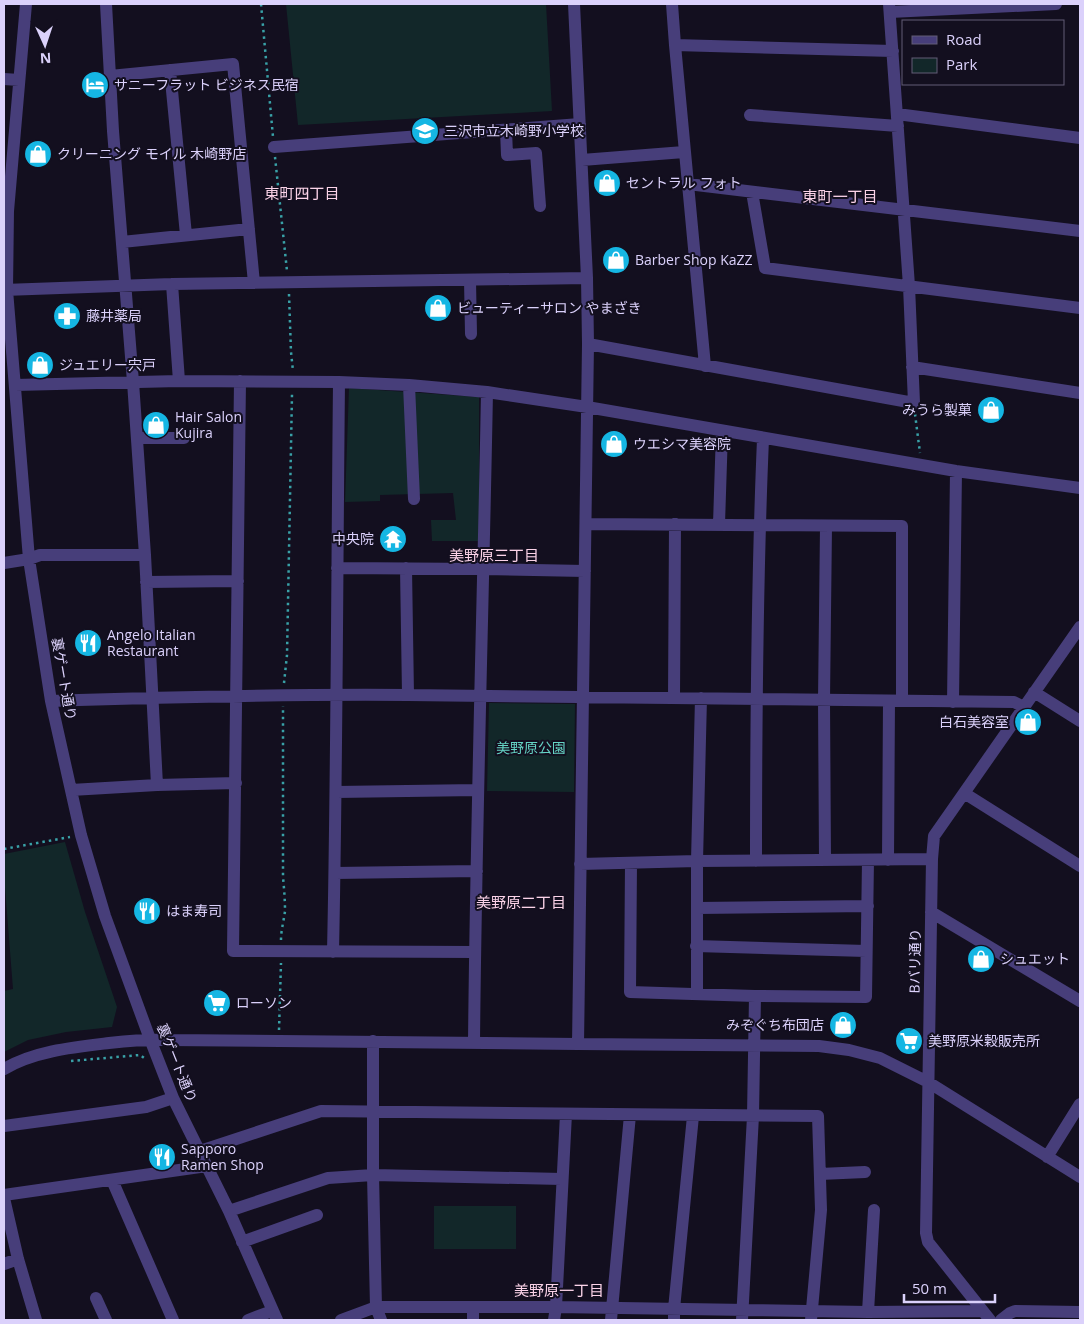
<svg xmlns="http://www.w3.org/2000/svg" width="1084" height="1324" font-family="'Open Sans','Noto Sans JP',sans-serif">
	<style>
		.green { fill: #122729 }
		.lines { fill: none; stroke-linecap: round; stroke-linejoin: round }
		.path { stroke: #39a1a7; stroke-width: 2.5; stroke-dasharray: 2.5 4; stroke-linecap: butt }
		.minor { stroke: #473e7a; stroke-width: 12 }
		.labels { text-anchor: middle; stroke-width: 4; stroke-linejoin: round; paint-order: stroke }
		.poi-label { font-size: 14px; fill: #dbd1fb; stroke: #130f1f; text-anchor: start }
		.street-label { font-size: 14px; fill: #dbd1fb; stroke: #130f1f }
		.park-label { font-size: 14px; fill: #65d3c5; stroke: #130f1f }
		.neighbourhood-label { font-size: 15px; fill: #fbd3e8; stroke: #130f1f }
	</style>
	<rect width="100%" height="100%" fill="#130f1f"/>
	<path class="green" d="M286,4H546L552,111L298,125Z
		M349,388L479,397V541H432L431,520H456L453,493L380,495V501L345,502Z
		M489,703L575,704L574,792L487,791Z
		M65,842L85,912L117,1007L112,1027L66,1032L28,1040L4,1052V991L13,989L4,875V854Z
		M434,1206H516V1249H434Z"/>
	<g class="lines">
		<path class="path" d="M261,4L273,137
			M275,157L287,271
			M289,294L291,352L293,371
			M915,414L920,453
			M284,683L287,655L292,394
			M4,849L70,837
			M281,940C281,930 284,920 285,911C285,899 284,888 283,877V706
			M279,1030L281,963
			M71,1061L140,1055L144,1058"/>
		<path class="minor" d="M26,4L8,211L7,290L29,559L51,701L81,835L105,916L150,1039L173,1098L229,1211L277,1320
			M106,4L113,131L133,382L145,555L157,785
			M574,4L587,278L588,344L578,1044L819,1046L849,1050L880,1058L928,1082L1080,1177
			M672,4L675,45L705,366
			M890,12L1056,4
			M675,45L893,51
			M170,70L186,235
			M110,76L233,64L254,283
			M4,79L19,80
			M897,114L1080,138
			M750,115L898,126
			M506,130L507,155L536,153L540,206
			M274,147L580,124
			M582,160L684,152
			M688,184L1080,231
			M752,192L765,268L1080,308
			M122,242L249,229
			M470,280L471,334
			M172,284L179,381
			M4,290L172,284L587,278
			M588,344L914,403L909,286L889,4
			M912,367L1080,393
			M240,381L233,951L475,952
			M15,385L179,381L339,382L409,385L487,392L587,407L956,471L1080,488
			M409,385L414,499
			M137,438H184
			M586,524L902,526V701
			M719,524L722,431
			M4,563L29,559L40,555H145
			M337,568L484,569L585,571
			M406,568L408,695
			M146,582L238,581
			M1034,692L1080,721
			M674,698L675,524
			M51,701C170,697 289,694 408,695L1014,702L1024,707
			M953,702L956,471
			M71,790L157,785L236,783
			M336,792L478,790
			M964,793L1080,866
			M825,860L824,700L826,526
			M888,860L889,701
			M756,861C756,720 757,579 763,439
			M631,863L630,992L755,996L866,997L868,860
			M580,864L697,861L932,859
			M335,873L477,871
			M697,908L868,906
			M931,912L1080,1001
			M696,946L866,951
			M333,952C337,762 337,572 339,382
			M697,994V861L701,698
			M373,1041V1175L376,1307L381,1320
			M474,1043C476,826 483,609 487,392
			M4,1069C34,1051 75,1047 109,1043C128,1041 147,1039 167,1040L578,1044
			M4,1126L146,1107L173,1098
			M200,1151L321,1111L818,1116L821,1210L811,1320
			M1047,1157L1080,1104
			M820,1174L865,1172
			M112,1180L173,1320
			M4,1195L207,1166
			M4,1198L18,1259L36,1320
			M229,1211L328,1178L373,1175L562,1179
			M242,1242L317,1215
			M4,1264L18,1259
			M96,1298L106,1320
			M868,1312L874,1210
			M248,1320L272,1311
			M341,1320L376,1307H556L868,1312L983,1311
			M473,1320V1307
			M554,1320L556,1307L566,1114
			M611,1320L630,1115
			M674,1320V1309L693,1116
			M742,1320L753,1116L755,996
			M990,1320L928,1242L926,1233L932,859L934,836L1080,627
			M1001,1320L1010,1313L1015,1311L1080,1312"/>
	</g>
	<defs>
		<g id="hotel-disc" transform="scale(1.4375)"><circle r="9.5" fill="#15b6e3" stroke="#130f1f"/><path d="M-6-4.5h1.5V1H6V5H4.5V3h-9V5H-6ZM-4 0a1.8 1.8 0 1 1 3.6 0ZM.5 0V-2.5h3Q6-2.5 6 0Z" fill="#fff"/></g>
		<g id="school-disc" transform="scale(1.4375)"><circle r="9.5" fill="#15b6e3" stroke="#130f1f"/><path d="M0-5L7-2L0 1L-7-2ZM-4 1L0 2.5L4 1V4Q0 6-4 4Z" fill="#fff"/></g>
		<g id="shop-disc" transform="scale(1.4375)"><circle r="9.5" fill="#15b6e3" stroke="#130f1f"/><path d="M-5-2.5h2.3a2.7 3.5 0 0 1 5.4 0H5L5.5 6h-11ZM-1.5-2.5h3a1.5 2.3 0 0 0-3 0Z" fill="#fff"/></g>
		<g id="pharmacy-disc" transform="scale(1.4375)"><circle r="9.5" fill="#15b6e3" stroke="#130f1f"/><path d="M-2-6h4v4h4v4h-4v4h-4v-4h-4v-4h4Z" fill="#fff"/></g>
		<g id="temple-disc" transform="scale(1.4375)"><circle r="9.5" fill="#15b6e3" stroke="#130f1f"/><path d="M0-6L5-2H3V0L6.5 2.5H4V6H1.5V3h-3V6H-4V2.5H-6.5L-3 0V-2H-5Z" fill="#fff"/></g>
		<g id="restaurant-disc" transform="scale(1.4375)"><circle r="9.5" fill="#15b6e3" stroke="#130f1f"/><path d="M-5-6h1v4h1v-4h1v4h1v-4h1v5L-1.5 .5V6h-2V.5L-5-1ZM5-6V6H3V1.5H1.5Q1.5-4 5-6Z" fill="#fff"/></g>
		<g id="supermarket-disc" transform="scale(1.4375)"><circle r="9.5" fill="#15b6e3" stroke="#130f1f"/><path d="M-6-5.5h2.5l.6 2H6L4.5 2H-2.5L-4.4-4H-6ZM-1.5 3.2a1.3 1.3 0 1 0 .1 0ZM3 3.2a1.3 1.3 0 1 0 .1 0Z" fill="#fff"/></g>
	</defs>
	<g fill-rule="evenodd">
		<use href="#hotel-disc" x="95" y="85"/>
		<use href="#school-disc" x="425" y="131"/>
		<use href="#shop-disc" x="38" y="154"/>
		<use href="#shop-disc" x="607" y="183"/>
		<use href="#shop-disc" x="616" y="260"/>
		<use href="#shop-disc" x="438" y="308"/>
		<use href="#pharmacy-disc" x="67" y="316"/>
		<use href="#shop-disc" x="40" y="365"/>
		<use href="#shop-disc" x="991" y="410"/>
		<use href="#shop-disc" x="156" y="425"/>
		<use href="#shop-disc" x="614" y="444"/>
		<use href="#temple-disc" x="393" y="539"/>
		<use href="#restaurant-disc" x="88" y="643"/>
		<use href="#shop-disc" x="1028" y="722"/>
		<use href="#restaurant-disc" x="147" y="911"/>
		<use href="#shop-disc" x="981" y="959"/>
		<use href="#supermarket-disc" x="217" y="1003"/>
		<use href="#shop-disc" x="843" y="1025"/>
		<use href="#supermarket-disc" x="909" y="1041"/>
		<use href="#restaurant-disc" x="162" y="1157"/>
	</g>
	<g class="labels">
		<g class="poi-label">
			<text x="114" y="90">サニーフラット ビジネス民宿</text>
			<text x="444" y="136">三沢市立木崎野小学校</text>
			<text x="57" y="159">クリーニング モイル 木崎野店</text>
			<text x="626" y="188">セントラル フォト</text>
			<text x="635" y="265">Barber Shop KaZZ</text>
			<text x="457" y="313">ビューティーサロン やまざき</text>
			<text x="86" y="321">藤井薬局</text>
			<text x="59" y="370">ジュエリー宍戸</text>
			<text x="972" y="415" text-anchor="end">みうら製菓</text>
			<text x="175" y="422">Hair Salon<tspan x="175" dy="16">Kujira</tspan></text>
			<text x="633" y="449">ウエシマ美容院</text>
			<text x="374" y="544" text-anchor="end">中央院</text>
			<text x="107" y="640">Angelo Italian<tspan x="107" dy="16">Restaurant</tspan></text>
			<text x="1009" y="727" text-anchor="end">白石美容室</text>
			<text x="166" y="916">はま寿司</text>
			<text x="1000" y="964">シュエット</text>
			<text x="236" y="1008">ローソン</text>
			<text x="824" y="1030" text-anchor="end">みぞぐち布団店</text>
			<text x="928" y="1046">美野原米穀販売所</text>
			<text x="181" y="1154">Sapporo<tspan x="181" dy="16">Ramen Shop</tspan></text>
		</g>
		<g class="street-label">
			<text transform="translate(64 679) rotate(80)" y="5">裏ゲート通り</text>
			<text transform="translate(915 961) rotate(-89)" y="5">Bバリ通り</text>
			<text transform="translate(177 1063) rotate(68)" y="5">裏ゲート通り</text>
		</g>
		<g class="park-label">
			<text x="531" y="753">美野原公園</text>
		</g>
		<g class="neighbourhood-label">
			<text x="302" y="199">東町四丁目</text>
			<text x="840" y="202">東町一丁目</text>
			<text x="494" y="561">美野原三丁目</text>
			<text x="521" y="908">美野原二丁目</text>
			<text x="559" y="1296">美野原一丁目</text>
		</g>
	</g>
	<rect width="1084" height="1324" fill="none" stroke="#dbd1fb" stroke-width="10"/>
	<rect x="902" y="20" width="162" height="65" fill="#130f1f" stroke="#635d77"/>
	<rect x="912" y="36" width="25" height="8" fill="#473e7a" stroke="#635d77"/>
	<text x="946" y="45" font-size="15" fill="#dbd1fb">Road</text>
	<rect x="912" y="58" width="25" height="15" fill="#122729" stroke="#635d77"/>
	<text x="946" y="70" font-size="15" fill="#dbd1fb">Park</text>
	<g transform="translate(45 45) rotate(177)" stroke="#130f1f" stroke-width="4" paint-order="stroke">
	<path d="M0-4L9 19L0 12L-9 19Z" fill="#dbd1fb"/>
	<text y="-8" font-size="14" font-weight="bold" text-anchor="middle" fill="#dbd1fb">N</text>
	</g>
	<path d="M904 1294v8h91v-8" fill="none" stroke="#dbd1fb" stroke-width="2.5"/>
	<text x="912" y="1294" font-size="15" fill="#dbd1fb" stroke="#130f1f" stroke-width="4" paint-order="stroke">50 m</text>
</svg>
